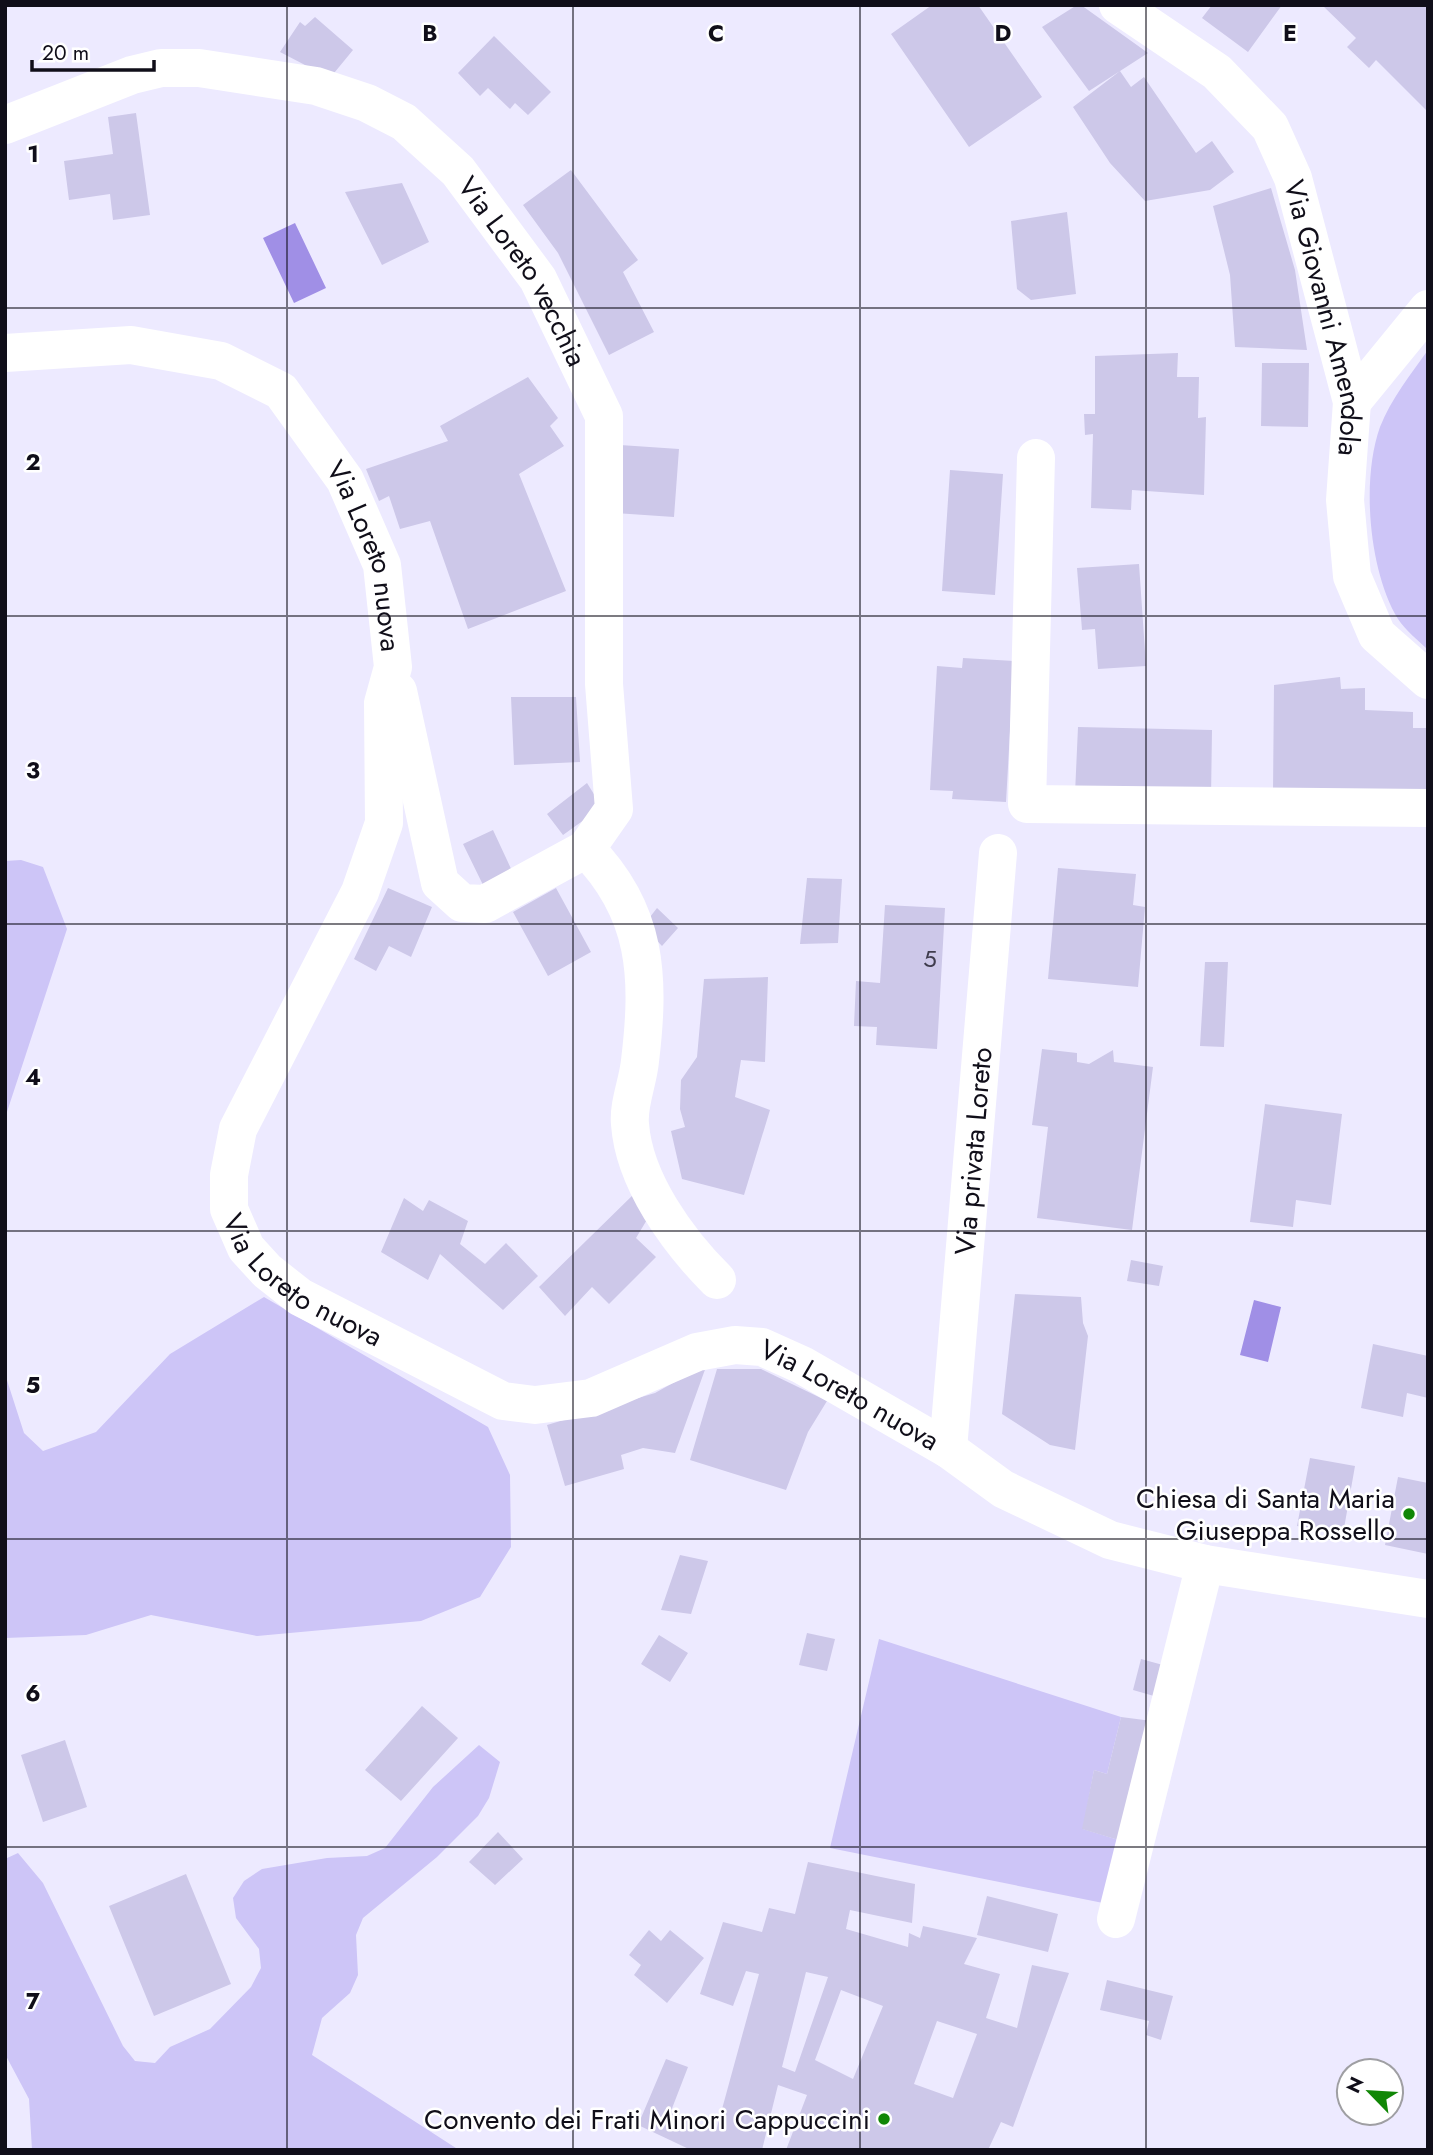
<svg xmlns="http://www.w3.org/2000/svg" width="1433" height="2155" font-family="Jost,sans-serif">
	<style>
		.green { fill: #cdc5f7 }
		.water { fill: #a08fe6 }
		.building { fill: #cdc8e9; fill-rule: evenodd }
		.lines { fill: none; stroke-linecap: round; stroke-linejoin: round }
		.minor { stroke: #fff; stroke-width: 38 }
		.grid { fill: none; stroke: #100e19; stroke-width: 2; stroke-opacity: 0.55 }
		.poi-dot { fill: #118706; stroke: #fff; stroke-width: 2.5 }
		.labels { text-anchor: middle; stroke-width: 5; stroke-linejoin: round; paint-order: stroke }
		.number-label { font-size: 24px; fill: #3f3c4d }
		.street-label { font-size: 28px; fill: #100e19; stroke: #fff }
		.poi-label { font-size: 28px; fill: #100e19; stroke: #fff; text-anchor: end }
		.grid-label { font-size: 23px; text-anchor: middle; font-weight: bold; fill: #100e19; stroke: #fff; stroke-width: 5; stroke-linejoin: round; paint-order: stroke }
	</style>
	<rect width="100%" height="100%" fill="#edeaff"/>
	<path class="green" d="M1428,350V650C1418,640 1405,630 1398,619C1369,571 1361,480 1380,427C1391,399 1411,374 1428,350Z
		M21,860L43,867L67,929L5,1118V861Z
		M264,1297L488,1427L510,1475L511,1547L480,1597L421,1621L257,1636L151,1615L86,1635L5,1638V1374L24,1433L43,1451L96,1432L170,1354Z
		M879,1639L1121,1717L1107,1774L1094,1770L1083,1829L1125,1842L1108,1904L830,1848Z
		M479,1745L500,1762L489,1798L478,1816L437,1857L363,1918L356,1935L358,1975L350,1993L322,2018L312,2055L459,2150H32L29,2099L5,2054V1859L18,1853L43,1883L123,2046L135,2061L155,2063L170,2047L210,2029L251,1987L261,1968L259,1949L236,1918L233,1898L244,1881L262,1869L327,1858L367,1856L385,1848L433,1787Z"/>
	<path class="water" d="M295,223L326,288L294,303L263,238Z
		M1254,1300L1281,1307L1268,1362L1240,1355Z"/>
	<path class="building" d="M932,5H978L1042,97L969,147L891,34Z
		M1077,5H1081L1148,53L1089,91L1042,27Z
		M1212,5H1282L1248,52L1202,18Z
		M1322,5H1428V112L1376,60L1369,68L1347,47L1356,38Z
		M315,17L353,50L330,78L280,52L300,22L305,26Z
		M494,36L551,92L528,115L515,103L510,109L488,88L480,96L458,73Z
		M1120,71L1131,87L1144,77L1196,153L1212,141L1234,172L1210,190L1145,201L1110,163L1073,107Z
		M136,113L150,215L113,220L110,194L69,200L64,161L113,154L108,117Z
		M571,170L638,260L623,272L654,332L609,355L558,253L523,205Z
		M402,183L429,242L382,265L345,192Z
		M1271,188L1295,270L1307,350L1235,347L1230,275L1213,206Z
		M1067,212L1076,294L1031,300L1017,289L1011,221Z
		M1178,353L1177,377H1199L1198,418L1206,417L1204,495L1132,490L1131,510L1091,508L1093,434L1085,435L1084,414H1095V356Z
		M1262,363H1309L1308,427L1261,426Z
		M528,377L558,418L550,426L564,446L519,474L566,591L468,629L430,521L400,529L389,496L379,501L366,469L448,441L440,426Z
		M620,445L679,449L674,517L615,513Z
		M950,470L1003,474L995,595L942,591Z
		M1139,564L1146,666L1098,669L1095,629L1082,630L1077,568Z
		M963,658L1014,661L1006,802L952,799L953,791L930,790L937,666L962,668Z
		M1340,677L1341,689L1365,688V710L1413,712V728H1428V792H1273L1274,685Z
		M511,697H576L580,762L514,765Z
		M1078,727L1212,730L1211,798L1075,794Z
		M587,783L602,807L563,835L547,814Z
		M493,830L513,873L484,887L463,844Z
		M1058,868L1136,874L1133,905L1145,907L1138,987L1048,979Z
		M807,878L842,879L838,943L800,944Z
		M388,888L432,907L411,957L389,946L376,971L354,959Z
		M556,888L591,952L548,976L513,912Z
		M885,905L945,908L937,1049L876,1045L877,1027L854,1026L856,981L880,983Z
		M657,908L678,928L662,946L643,926Z
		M1205,962H1228L1224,1047L1200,1046Z
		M768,977L765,1062L741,1060L735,1097L770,1110L744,1195L682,1179L671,1131L685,1127L680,1109L681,1080L697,1057L704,979Z
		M1042,1049L1077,1053V1062L1089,1064L1113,1050L1114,1062L1153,1067L1132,1230L1037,1218L1048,1127L1032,1125Z
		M1265,1104L1342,1114L1331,1205L1296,1200L1293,1227L1250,1222Z
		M636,1192L648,1218L636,1238L656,1257L609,1304L592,1287L565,1316L539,1287Z
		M404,1198L423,1211L429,1200L468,1221L460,1244L485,1264L506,1243L538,1276L503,1310L440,1254L428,1280L381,1252Z
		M1131,1260L1163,1266L1159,1286L1127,1281Z
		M1015,1294L1081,1297L1083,1323L1088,1336L1075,1450L1050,1445L1002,1414Z
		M1373,1344L1428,1356V1398L1407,1393L1403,1417L1361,1408Z
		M707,1364L675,1453L643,1448L621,1455L624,1469L565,1486L547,1425L655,1393Z
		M717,1369H761L827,1401L808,1432L786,1490L690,1460Z
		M1310,1458L1355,1466L1343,1534L1297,1526Z
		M1398,1477L1428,1483V1554L1385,1545Z
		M680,1555L708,1561L691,1614L661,1610Z
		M807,1633L835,1639L827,1671L799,1665Z
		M659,1635L688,1653L670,1682L641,1664Z
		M1141,1659L1163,1665L1154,1696L1133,1690Z
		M422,1706L458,1738L401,1801L365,1770Z
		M1121,1717L1152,1721L1125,1842L1082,1829L1094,1770L1107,1774Z
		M65,1740L87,1807L43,1822L21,1755Z
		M498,1832L523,1859L495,1885L469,1862Z
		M808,1862L915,1884L912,1923L850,1910L846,1929L908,1947L909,1933L920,1938L923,1926L977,1938L964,1964L1000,1974L986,2018L1017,2028L1032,1965L1069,1973L1013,2127L1001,2122L988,2150H786L807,2095L778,2085L762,2150H691L638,2125L666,2059L688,2067L671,2111L716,2131L759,1974L746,1971L733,2006L700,1994L723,1922L762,1932L769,1908L795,1914ZM806,1972L828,1977L795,2072L782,2067ZM841,1990L883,2006L853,2079L815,2060ZM937,2021L977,2034L953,2098L914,2084Z
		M186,1874L231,1984L154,2016L109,1906Z
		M987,1896L1058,1914L1048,1952L977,1935Z
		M649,1930L661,1941L670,1930L704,1958L667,2003L634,1975L641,1965L629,1955Z
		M1107,1980L1173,1996L1161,2040L1146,2035L1149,2021L1100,2010Z"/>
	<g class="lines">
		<g class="minor">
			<path id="s1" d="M1118,5L1217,72L1270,127L1293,178L1352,402L1345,500L1352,576L1377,635L1428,680"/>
			<path id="s2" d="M5,125L132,75L161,68H199L316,86L367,103L404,122L458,171L538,279L604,416V684L614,809L586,849L485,904L462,903L440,883L398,691"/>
			<path id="s3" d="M5,353L131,345L221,361L281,391L345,480L382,565L393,667L383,703L384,823L360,892L238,1129L229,1175V1209L246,1248L267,1271L300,1297L503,1401L535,1405L591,1398L697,1352L735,1345L762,1347L802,1365L948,1449L1003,1489L1110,1540L1205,1564L1428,1599"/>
			<path d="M1352,402L1428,309"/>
			<path d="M1036,458L1027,804L1428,808"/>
			<path d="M586,849C648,912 650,978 640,1061C638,1082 628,1104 630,1124C634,1181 678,1241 717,1280"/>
			<path id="s4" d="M948,1449L998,853"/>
			<path d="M1116,1919L1205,1564"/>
		</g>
	</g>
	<path class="grid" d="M287,5V2150M573,5V2150M860,5V2150M1146,5V2150M5,308H1428M5,616H1428M5,924H1428M5,1231H1428M5,1539H1428M5,1847H1428"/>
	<g class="poi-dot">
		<circle cx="1409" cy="1514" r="7"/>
		<circle cx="884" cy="2119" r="7"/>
	</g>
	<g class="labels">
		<g class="number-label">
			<text x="930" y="967">5</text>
		</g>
		<g class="street-label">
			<text dy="10" stroke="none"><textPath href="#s2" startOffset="611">Via Loreto vecchia</textPath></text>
			<text dy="10" stroke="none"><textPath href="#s1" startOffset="396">Via Giovanni Amendola</textPath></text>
			<text dy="10" stroke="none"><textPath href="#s3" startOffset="474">Via Loreto nuova</textPath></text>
			<text dy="10" stroke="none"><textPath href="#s4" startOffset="299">Via privata Loreto</textPath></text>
			<text dy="10" stroke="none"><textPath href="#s3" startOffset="1274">Via Loreto nuova</textPath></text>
			<text dy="10" stroke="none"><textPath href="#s3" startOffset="1881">Via Loreto nuova</textPath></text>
		</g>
		<g class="poi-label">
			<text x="1395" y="1508">Chiesa di Santa Maria<tspan x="1395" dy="32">Giuseppa Rossello</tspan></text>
			<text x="870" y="2129">Convento dei Frati Minori Cappuccini</text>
		</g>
	</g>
	<g class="grid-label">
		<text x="430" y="41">B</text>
		<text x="716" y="41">C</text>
		<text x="1003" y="41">D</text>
		<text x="1290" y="41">E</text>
		<text x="33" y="162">1</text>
		<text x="33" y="470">2</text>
		<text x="33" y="778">3</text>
		<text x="33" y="1085">4</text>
		<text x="33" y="1393">5</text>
		<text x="33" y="1701">6</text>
		<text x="33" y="2009">7</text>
	</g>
	<rect width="1433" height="2155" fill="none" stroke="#100e19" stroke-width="14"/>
	<g transform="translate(1370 2092) rotate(295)"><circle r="33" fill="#ffffff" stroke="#9f9fa3" stroke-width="2"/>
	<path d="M0-5L12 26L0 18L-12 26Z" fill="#118706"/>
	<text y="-10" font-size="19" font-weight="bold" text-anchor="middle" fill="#100e19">N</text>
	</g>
	<path d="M32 60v10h122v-10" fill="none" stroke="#100e19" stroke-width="3.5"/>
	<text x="42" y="60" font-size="21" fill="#100e19" stroke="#ffffff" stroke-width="5" paint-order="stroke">20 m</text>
</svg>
